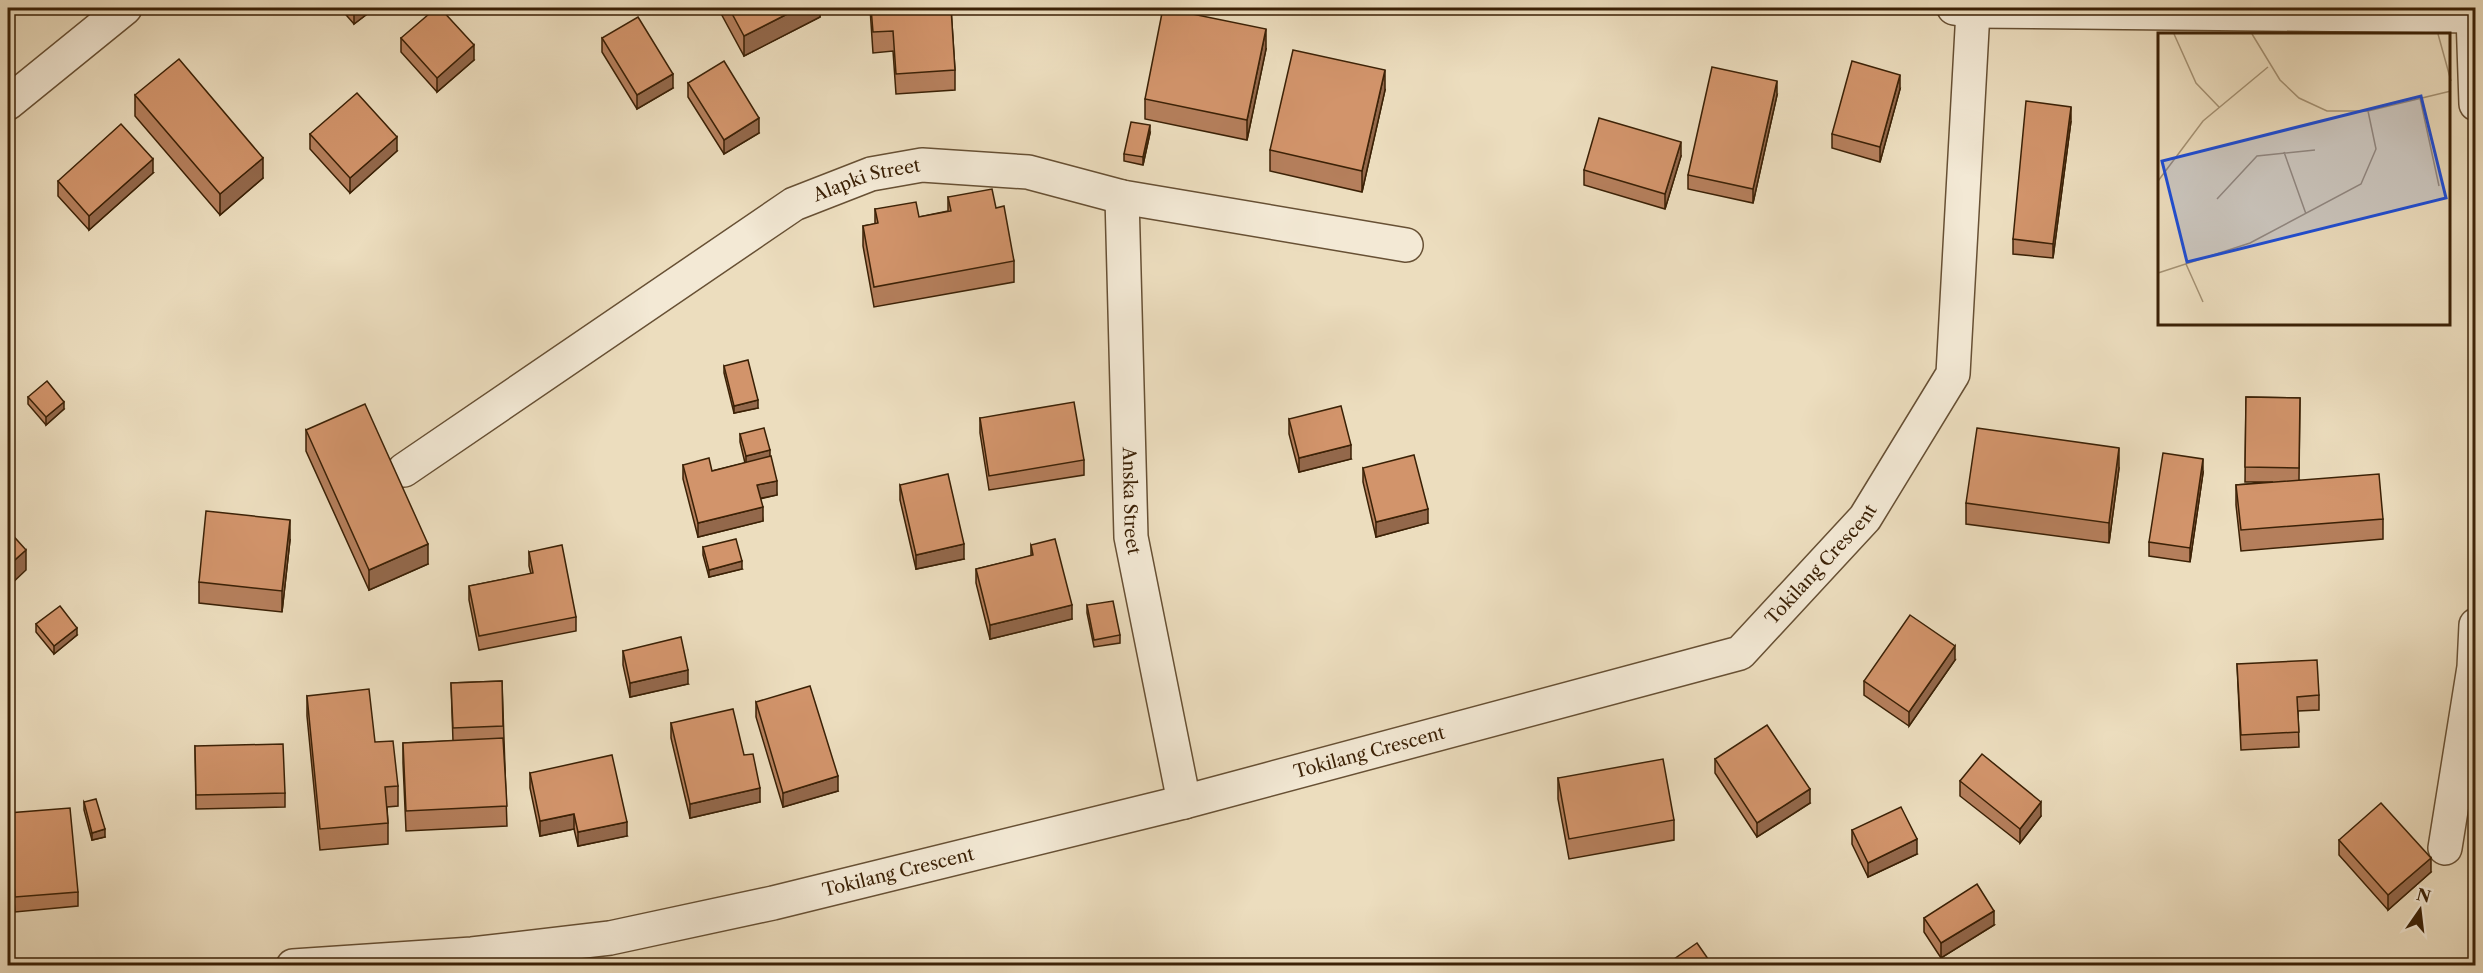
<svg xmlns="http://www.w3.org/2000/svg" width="2483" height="973" viewBox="0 0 2483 973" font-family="'Libre Caslon Text',serif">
	<rect width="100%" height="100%" fill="#ecddbe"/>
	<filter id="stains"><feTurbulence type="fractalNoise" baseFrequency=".00333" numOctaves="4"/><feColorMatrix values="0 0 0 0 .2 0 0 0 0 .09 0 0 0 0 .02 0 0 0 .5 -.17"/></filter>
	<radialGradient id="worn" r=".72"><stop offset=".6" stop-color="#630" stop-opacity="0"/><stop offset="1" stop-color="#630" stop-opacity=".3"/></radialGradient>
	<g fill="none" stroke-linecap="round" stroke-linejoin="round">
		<!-- minor casing -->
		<g stroke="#675034" stroke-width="36">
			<g id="minor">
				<path d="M1954,8L1973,11L2476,16"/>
				<path d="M2473,16L2476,104"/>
				<path d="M8,103L125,8"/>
				<path id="s1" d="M1122,197L1131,537L1184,802"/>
				<path id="s2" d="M404,470L794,204L871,174L922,165L1028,172L1122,197L1406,245"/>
				<path d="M2445,848L2474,667L2476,625"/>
				<path id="s3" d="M293,966L472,954L610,938L773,903L1184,802L1740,653L1865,518L1953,374L1973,11"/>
			</g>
		</g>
		<!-- minor -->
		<use href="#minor" stroke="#f3e9d5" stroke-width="33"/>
	</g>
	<!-- wall -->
	<g fill="#b57f5c" stroke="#3b2106" stroke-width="1.5">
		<path d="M340,8H375L354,24Z"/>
		<path d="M718,8H820V17L744,56Z"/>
		<path d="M870,8H951L955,70V90L896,94L893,51L873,53Z"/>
		<path d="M401,38L474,60L437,92L401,52Z"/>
		<path d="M602,38L673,88L637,109L602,52Z"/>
		<path d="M1266,49L1247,140L1145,119V99Z"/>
		<path d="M688,83L759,133L724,154L688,97Z"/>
		<path d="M1900,89L1880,162L1832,148V134Z"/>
		<path d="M1385,90L1362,192L1270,171V150Z"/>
		<path d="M135,95L263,178L220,215L135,116Z"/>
		<path d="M1777,95L1753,203L1688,189V175Z"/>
		<path d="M2071,121L2053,258L2013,254V239Z"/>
		<path d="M1150,133L1143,165L1124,161V154Z"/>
		<path d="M310,134L397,151L350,193L310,149Z"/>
		<path d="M1681,156L1665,209L1584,185V170Z"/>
		<path d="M153,173L89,230L58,196V181Z"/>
		<path d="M948,197L996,208L1014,261V282L874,307L863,246V226L875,224V209L919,217L948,211Z"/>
		<path d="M724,366L758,408L734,413L724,373Z"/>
		<path d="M28,397L64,409L46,425L28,404Z"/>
		<path d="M2246,397L2300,398L2299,480L2383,519V539L2241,551L2236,505V485L2273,482H2245Z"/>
		<path d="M980,418L1084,460V475L989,490L980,433Z"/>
		<path d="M1289,419L1351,459L1299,472L1289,434Z"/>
		<path d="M306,430L428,564L369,590L306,451Z"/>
		<path d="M740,434L770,457L777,495L760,499L763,521L698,537L683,479V465L712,471L745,463L740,442Z"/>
		<path d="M1363,468L1428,523L1376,537L1363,482Z"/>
		<path d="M2119,468L2109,543L1966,524V503Z"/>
		<path d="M2203,473L2190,562L2149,556V542Z"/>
		<path d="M900,485L964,559L916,569L900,500Z"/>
		<path d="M290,540L282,612L199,603V582Z"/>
		<path d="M1031,545L1072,619L990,639L976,583V569L1031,556Z"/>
		<path d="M703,547L742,569L709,577L703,555Z"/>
		<path d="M529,552L576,617V631L479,650L469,600V586L531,574L529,566Z"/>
		<path d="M1087,605L1120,635V643L1094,647L1087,613Z"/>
		<path d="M36,624L77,635L54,654L36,632Z"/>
		<path d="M623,651L688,684L630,697L623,665Z"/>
		<path d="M1955,660L1909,726L1864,695V681Z"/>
		<path d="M2237,664L2319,695V710L2298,711L2299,747L2241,750Z"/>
		<path d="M502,681L507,826L406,831L403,763V743L453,741L451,683Z"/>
		<path d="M307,696L375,742L398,786V806L387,807L388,823V844L320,850L307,716Z"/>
		<path d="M756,702L838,791L783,807L756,717Z"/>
		<path d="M671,723L744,755L760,802L690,818L671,738Z"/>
		<path d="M195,746L285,793V807L196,809Z"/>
		<path d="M1715,759L1810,803L1757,837L1715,773Z"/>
		<path d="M530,773L627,836L578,846L574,829L540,836L530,788Z"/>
		<path d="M1558,778L1674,820V840L1569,859L1558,799Z"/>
		<path d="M1960,781L2041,816L2020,843L1960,796Z"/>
		<path d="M84,802L105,837L92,840L84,810Z"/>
		<path d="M8,813L78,892V906L15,912L8,833Z"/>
		<path d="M1852,830L1917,854L1868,877L1852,844Z"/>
		<path d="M2339,840L2431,872L2388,910L2339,855Z"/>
		<path d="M1924,918L1994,925L1941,958L1924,932Z"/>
	</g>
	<!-- shaded-wall -->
	<g fill="#93684b" stroke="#3b2106" stroke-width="1.5">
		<path d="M357,8H375L354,24V10Z"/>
		<path d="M799,8H820V17L744,56V36Z"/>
		<path d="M1266,29V49L1247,140V120Z"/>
		<path d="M474,45V60L437,92V78Z"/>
		<path d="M1385,70V90L1362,192V171Z"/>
		<path d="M673,74V88L637,109V95Z"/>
		<path d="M1900,75V89L1880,162V147Z"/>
		<path d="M1777,81V95L1753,203V189Z"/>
		<path d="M2071,107V121L2053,258V244Z"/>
		<path d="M759,118V133L724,154V140Z"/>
		<path d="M1150,125V133L1143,165V157Z"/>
		<path d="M397,137V151L350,193V178Z"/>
		<path d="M1681,142V156L1665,209V194Z"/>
		<path d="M263,158V178L220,215V194Z"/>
		<path d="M153,159V173L89,230V216Z"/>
		<path d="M758,400V408L734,413V406Z"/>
		<path d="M64,402V409L46,425V417Z"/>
		<path d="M1351,445V459L1299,472V458Z"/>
		<path d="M2119,448V468L2109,543V523Z"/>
		<path d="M770,450V457L746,464V456Z"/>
		<path d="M2203,459V473L2190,562V548Z"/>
		<path d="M777,481V495L757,499V485Z"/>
		<path d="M763,507V521L698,537V523Z"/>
		<path d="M1428,509V523L1376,537V522Z"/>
		<path d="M290,520V540L282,612V591Z"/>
		<path d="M428,544V564L369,590V570Z"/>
		<path d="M964,544V559L916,569V555Z"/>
		<path d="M26,550V570L8,587V566Z"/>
		<path d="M742,561V569L709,577V570Z"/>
		<path d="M1072,605V619L990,639V625Z"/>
		<path d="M77,628V635L54,654V646Z"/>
		<path d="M1955,646V660L1909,726V712Z"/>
		<path d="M688,670V684L630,697V683Z"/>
		<path d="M838,776V791L783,807V793Z"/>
		<path d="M760,788V802L690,818V804Z"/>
		<path d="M1810,789V803L1757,837V823Z"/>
		<path d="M2041,802V816L2020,843V829Z"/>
		<path d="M574,814V829L540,836V821Z"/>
		<path d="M627,822V836L578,846V832Z"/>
		<path d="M105,829V837L92,840V833Z"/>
		<path d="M1917,839V854L1868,877V863Z"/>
		<path d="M2431,858V872L2388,910V895Z"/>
		<path d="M1994,911V925L1941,958V943Z"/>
	</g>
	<!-- building -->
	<g fill="#d2946b" stroke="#3b2106" stroke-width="1.5">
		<path d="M436,8H440L474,45L437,78L401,38Z"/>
		<path d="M729,8H799L744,36Z"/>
		<path d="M871,8H951L955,70L896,74L893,31L873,32Z"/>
		<path d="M1163,8L1266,29L1247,120L1145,99Z"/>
		<path d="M638,17L673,74L637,95L602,38Z"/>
		<path d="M1293,50L1385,70L1362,171L1270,150Z"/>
		<path d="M179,59L263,158L220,194L135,95Z"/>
		<path d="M724,61L759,118L724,140L688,83Z"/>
		<path d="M1852,61L1900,75L1880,147L1832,134Z"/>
		<path d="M1712,67L1777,81L1753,189L1688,175Z"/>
		<path d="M357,93L397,137L350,178L310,134Z"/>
		<path d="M2026,101L2071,107L2053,244L2013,239Z"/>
		<path d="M1599,118L1681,142L1665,194L1584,170Z"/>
		<path d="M1131,122L1150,125L1143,157L1124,154Z"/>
		<path d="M121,124L153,159L89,216L58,181Z"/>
		<path d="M992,189L996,208L1004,206L1014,261L874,287L863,226L878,223L875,209L916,202L919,217L951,211L948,197Z"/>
		<path d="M748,360L758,400L734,406L724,366Z"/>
		<path d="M47,381L64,402L46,417L28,397Z"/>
		<path d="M2246,397L2300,398L2299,468L2245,467Z"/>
		<path d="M1074,402L1084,460L989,476L980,418Z"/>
		<path d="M365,404L428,544L369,570L306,430Z"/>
		<path d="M1341,406L1351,445L1299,458L1289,419Z"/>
		<path d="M764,428L770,450L746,456L740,434Z"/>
		<path d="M1977,428L2119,448L2109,523L1966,503Z"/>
		<path d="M2163,453L2203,459L2190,548L2149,542Z"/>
		<path d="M1414,455L1428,509L1376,522L1363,468Z"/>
		<path d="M771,456L777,481L757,485L763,507L698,523L683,465L709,458L712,471Z"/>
		<path d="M948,474L964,544L916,555L900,485Z"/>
		<path d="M2379,474L2383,519L2241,530L2236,485Z"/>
		<path d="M206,511L290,520L282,591L199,582Z"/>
		<path d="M8,530L26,550L8,566Z"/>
		<path d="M736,539L742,561L709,570L703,547Z"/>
		<path d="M1055,539L1072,605L990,625L976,569L1033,555L1031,545Z"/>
		<path d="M562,545L576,617L479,636L469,586L533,573L529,552Z"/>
		<path d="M1113,601L1120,635L1094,640L1087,605Z"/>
		<path d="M60,606L77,628L54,646L36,624Z"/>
		<path d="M1910,615L1955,646L1909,712L1864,681Z"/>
		<path d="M681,637L688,670L630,683L623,651Z"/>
		<path d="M2317,660L2319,695L2297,697L2299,732L2241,735L2237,664Z"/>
		<path d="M502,681L503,726L453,728L451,683Z"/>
		<path d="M810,686L838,776L783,793L756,702Z"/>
		<path d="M369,689L375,742L393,741L398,786L385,787L388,823L320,829L307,696Z"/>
		<path d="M733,709L744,755L753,754L760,788L690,804L671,723Z"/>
		<path d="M1767,725L1810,789L1757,823L1715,759Z"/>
		<path d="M503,738L507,806L406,811L403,743Z"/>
		<path d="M283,744L285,793L196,795L195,746Z"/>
		<path d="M1982,754L2041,802L2020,829L1960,781Z"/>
		<path d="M612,755L627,822L578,832L574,814L540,821L530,773Z"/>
		<path d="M1663,759L1674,820L1569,839L1558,778Z"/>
		<path d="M96,799L105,829L92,833L84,802Z"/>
		<path d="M2381,803L2431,858L2388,895L2339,840Z"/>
		<path d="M1901,807L1917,839L1868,863L1852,830Z"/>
		<path d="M70,808L78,892L15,897L8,813Z"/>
		<path d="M1977,884L1994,911L1941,943L1924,918Z"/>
		<path d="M1697,943L1713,966H1664Z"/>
	</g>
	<g text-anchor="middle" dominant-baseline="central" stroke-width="6" stroke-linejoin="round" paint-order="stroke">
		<!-- street labels -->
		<g font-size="18" fill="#3b2106" stroke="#f3e9d5">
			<text stroke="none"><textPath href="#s2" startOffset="549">Alapki Street</textPath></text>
			<text stroke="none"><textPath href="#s1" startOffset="304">Anska Street</textPath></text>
			<text stroke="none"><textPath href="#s3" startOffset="1604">Tokilang Crescent</textPath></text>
			<text stroke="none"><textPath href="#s3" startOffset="1100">Tokilang Crescent</textPath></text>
			<text stroke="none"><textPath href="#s3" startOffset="614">Tokilang Crescent</textPath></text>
		</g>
	</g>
	<!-- overview -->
	<g transform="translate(2158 33)">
		<rect width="292" height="292" fill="#ecddbe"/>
		<path fill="none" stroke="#a59274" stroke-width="1.5" d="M16,1L38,50L61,74M94,1L122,47L141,65L169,78H210L293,58M280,1L293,48M262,65L281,153M126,119L148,181M0,148L45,88L110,34M59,166L99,123L157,117M28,231L45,269M0,240L92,210L203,151L218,116L210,78"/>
		<path fill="#1d4ed8" fill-opacity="0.15" stroke="#1d4ed8" stroke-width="3" d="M263,63L288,165L29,229L4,128Z"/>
		<rect width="292" height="292" fill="none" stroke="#3b2106" stroke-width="3"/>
	</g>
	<!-- margin -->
	<rect width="2483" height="973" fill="none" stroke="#ecddbe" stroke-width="30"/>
	<rect x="9" y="9" width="2465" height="955" fill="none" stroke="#3b2106" stroke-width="3"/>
	<rect x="15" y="15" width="2453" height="943" fill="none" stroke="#3b2106" stroke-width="1.5"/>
	<!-- north arrow -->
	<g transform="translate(2420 910) rotate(14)" stroke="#f3e9d5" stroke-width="4.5" paint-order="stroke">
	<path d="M0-4.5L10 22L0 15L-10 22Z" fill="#3b2106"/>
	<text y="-9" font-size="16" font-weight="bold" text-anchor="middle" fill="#3b2106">N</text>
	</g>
	<rect width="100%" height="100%" filter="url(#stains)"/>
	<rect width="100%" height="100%" fill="url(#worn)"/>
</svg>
